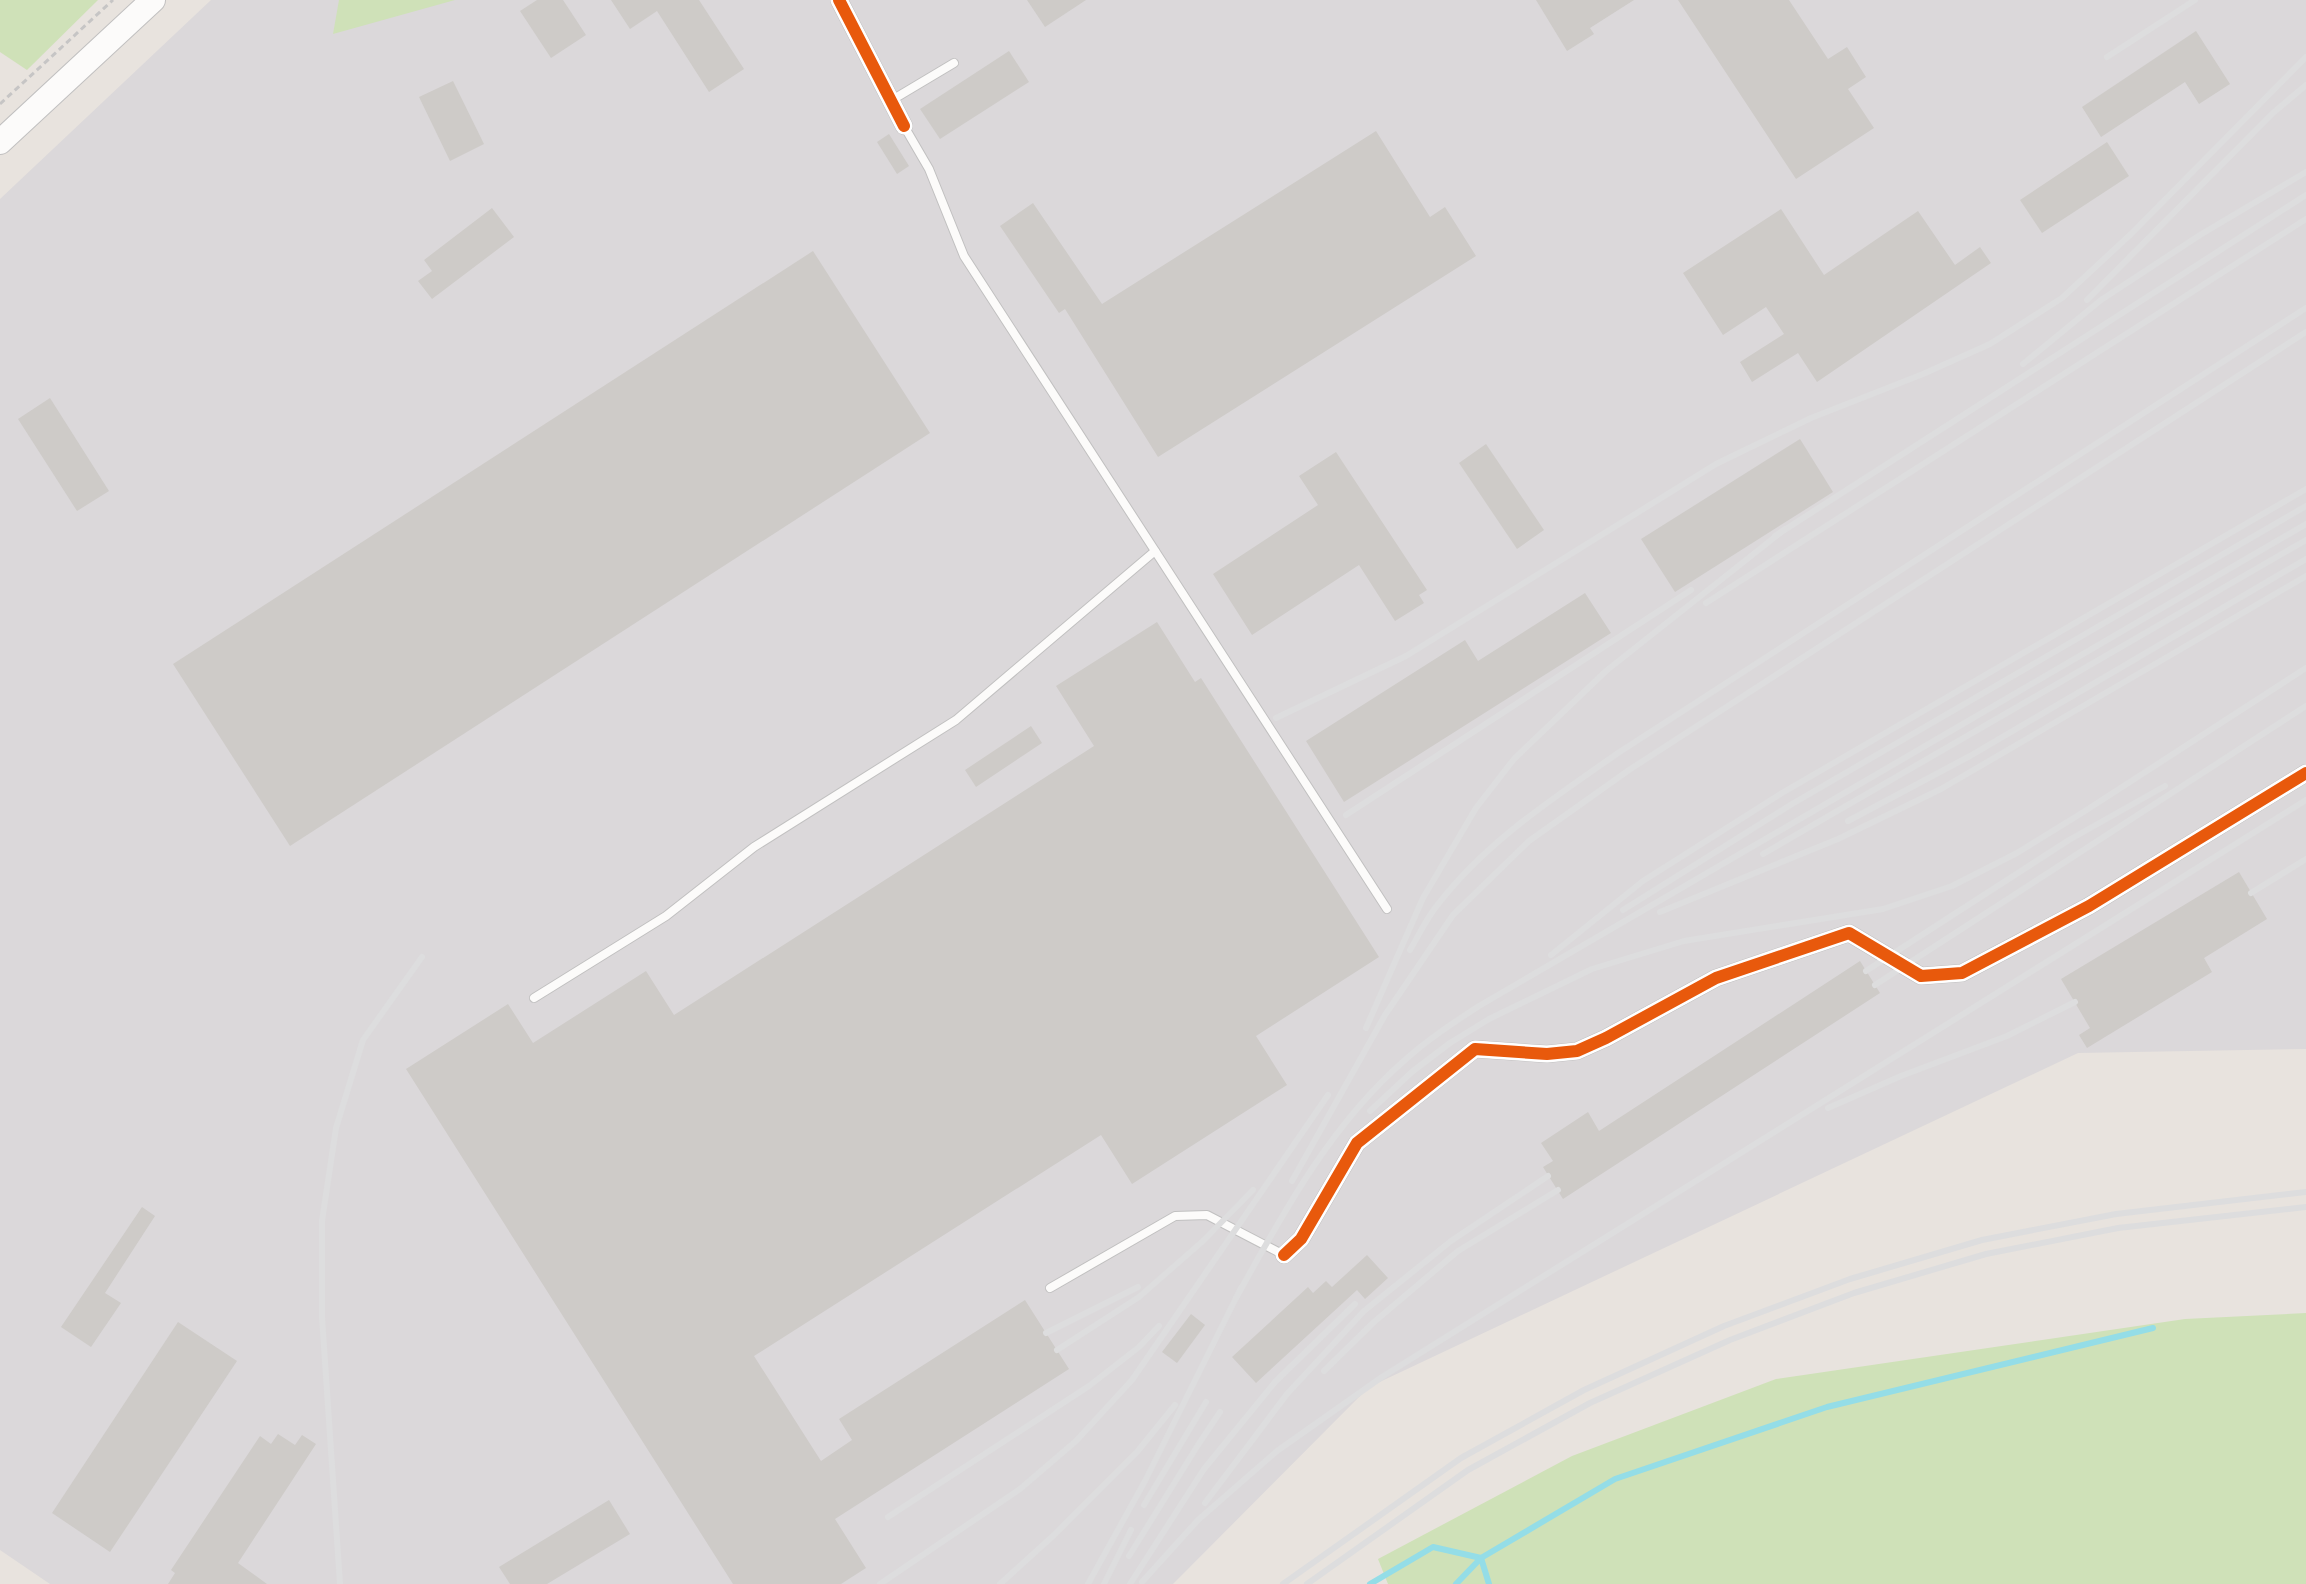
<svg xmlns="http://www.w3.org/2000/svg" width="2306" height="1584" viewBox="0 0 2306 1584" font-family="'Open Sans',sans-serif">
	<rect width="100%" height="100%" fill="#e8e3de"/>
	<!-- industrial -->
	<path fill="#dbd8da" d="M211,0H2306V1049L2078,1053L1369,1387L1173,1584H50L0,1550V199Z"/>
	<!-- green -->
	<g fill="#cfe1b8">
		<path d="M0,0H98L27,70L0,52Z"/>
		<path d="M339,0H455L333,34Z"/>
		<path d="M2306,1313V1584H1388L1378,1559L1572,1456L1776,1379L2185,1319Z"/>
	</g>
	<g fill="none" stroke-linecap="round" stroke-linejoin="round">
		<!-- stream -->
		<g stroke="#94dde7" stroke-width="6">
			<path d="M1370,1584L1433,1547L1481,1558L1489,1584"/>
			<path d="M1456,1584L1481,1558L1615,1479L1827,1407L2153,1328"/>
		</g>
	</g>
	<!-- building -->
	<g fill="#cecbc8">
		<path d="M537,0H563L586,35L551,58L520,11Z"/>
		<path d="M611,0H699L744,69L709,92L657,11L630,29Z"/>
		<path d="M1027,0H1086L1045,27Z"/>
		<path d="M1536,0H1634L1590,28L1594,34L1567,51Z"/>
		<path d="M1678,0H1789L1828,59L1847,47L1866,77L1848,89L1874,128L1796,179Z"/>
		<path d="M2196,31L2230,84L2199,104L2185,82L2101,137L2082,107Z"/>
		<path d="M1009,51L1029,82L940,139L920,109Z"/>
		<path d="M453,81L484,144L450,161L419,97Z"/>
		<path d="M1376,131L1430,217L1445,207L1476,256L1158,457L1065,309L1059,313L1000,226L1033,203L1102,304Z"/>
		<path d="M889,134L909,166L897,174L877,142Z"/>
		<path d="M2107,142L2129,176L2042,233L2020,200Z"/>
		<path d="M492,208L514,237L432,299L418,281L432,271L424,260Z"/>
		<path d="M1781,209L1824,275L1918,211L1955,265L1980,247L1991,263L1817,382L1798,353L1752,382L1740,362L1784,334L1766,307L1723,335L1683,273Z"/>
		<path d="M813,251L930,433L290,846L173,664Z"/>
		<path d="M50,398L109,491L77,511L18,419Z"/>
		<path d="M1800,439L1833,492L1675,592L1641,539Z"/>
		<path d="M1486,444L1544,530L1517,549L1459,463Z"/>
		<path d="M1336,452L1427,590L1419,595L1424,603L1395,621L1359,565L1252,635L1213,574L1318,505L1299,476Z"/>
		<path d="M1585,593L1611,633L1344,802L1306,741L1465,640L1478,661Z"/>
		<path d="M1157,622L1195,682L1201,678L1379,957L1256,1036L1287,1085L1132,1184L1101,1135L754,1356L821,1461L852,1440L839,1419L1025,1300L1069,1369L835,1519L866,1568L841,1584H733L406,1069L508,1004L533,1043L646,971L674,1015L1094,746L1056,686Z"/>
		<path d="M1031,726L1042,743L976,787L965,770Z"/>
		<path d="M2239,872L2267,919L2204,958L2212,972L2087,1048L2079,1035L2090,1028L2061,979Z"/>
		<path d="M1860,961L1880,993L1563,1199L1543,1167L1553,1161L1541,1143L1588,1112L1599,1131Z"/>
		<path d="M142,1207L155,1216L105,1293L121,1303L91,1347L61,1327Z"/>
		<path d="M1367,1255L1388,1278L1365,1299L1357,1290L1256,1383L1232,1357L1308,1287L1313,1293L1326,1281L1332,1287Z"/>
		<path d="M1191,1314L1205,1325L1177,1363L1162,1352Z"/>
		<path d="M178,1322L237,1361L110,1552L52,1513Z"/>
		<path d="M278,1434L295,1445L302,1435L316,1444L238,1563L267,1584H168L175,1573L171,1570L260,1436L271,1444Z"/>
		<path d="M609,1500L630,1534L547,1584H510L499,1567Z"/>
	</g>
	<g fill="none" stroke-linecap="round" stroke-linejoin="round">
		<!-- lane casing -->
		<g stroke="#c1c0c0" stroke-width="10">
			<g id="lane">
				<path d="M892,100L954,63"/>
				<path d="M904,126L929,169L964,256L1387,909"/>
				<path d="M534,998L666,916L754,847L956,720L1155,551"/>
				<path d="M1050,1288L1175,1216L1207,1215L1284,1255"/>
			</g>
		</g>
		<!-- street casing -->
		<g stroke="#c1c0c0" stroke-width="18">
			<g id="street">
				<path d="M839,0L904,126"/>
				<path d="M1284,1255L1301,1239L1357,1143L1475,1049L1547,1054L1577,1051L1606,1038L1716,978L1849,933L1921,976L1962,973L2089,906L2306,773"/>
			</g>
		</g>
		<!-- secondary casing -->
		<g stroke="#c1c0c0" stroke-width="26">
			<path id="secondary" d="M0,142L153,0"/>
		</g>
		<!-- path -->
		<path stroke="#c6c5c5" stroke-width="3" stroke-dasharray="6 4" stroke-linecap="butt" d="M0,104L113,0"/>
		<!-- lane -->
		<use href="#lane" stroke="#fcfbfa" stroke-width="8"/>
		<!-- street -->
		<use href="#street" stroke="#fcfbfa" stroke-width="16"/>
		<!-- secondary -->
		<use href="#secondary" stroke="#fcfbfa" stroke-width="24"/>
		<!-- rail -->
		<g stroke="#ddddde" stroke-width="6">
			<path d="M2107,57L2195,0"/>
			<path d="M2087,300L2273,113L2306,85"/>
			<path d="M2023,364L2101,300L2200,235L2306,172"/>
			<path d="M1775,536L2306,195"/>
			<path d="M1706,603L2306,219"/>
			<path d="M1276,718L1406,656L1716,464L1811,418L1923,374L1990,344L2062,298L2131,234L2306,57"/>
			<path d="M1346,815L1691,590"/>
			<path d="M1848,821L1970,756L2306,559"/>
			<path d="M1763,854L2306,540"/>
			<path d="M2251,893L2306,859"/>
			<path d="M1623,910L1792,804L2306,506"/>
			<path d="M1660,912L1838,839L1941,789L2306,576"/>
			<path d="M1410,950C1419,935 1427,917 1439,903C1488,840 1554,798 1618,753L2306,308"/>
			<path d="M1551,955L1643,881L1782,793L2306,489"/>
			<path d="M1866,971L2069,840L2165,786"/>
			<path d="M1875,985L2306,706"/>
			<path d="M1366,1028L1423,898L1476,808L1514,759L1606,671L1785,529"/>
			<path d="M1828,1108L1901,1076L2007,1036L2075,1002"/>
			<path d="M1370,1111L1413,1071L1450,1043L1489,1019L1592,969L1684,941L1883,909L1952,886L2017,853L2085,811L2306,668"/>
			<path d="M1292,1181L1385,1015L1453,915L1529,841L1629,770L2306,332"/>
			<path d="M1236,1298C1283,1213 1331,1124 1405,1060C1427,1040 1453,1023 1479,1006L2306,524"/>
			<path d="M1046,1333L1138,1287"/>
			<path d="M1057,1350L1139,1297L1203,1241L1253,1190"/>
			<path d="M1324,1371L1374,1322L1458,1251L1558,1190"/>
			<path d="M1205,1503L1287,1394L1364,1311L1451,1241L1548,1176"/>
			<path d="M1144,1505L1206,1402"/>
			<path d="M888,1517L1089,1386L1139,1347L1159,1326"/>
			<path d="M1129,1556L1198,1445L1220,1412"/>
			<path d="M1142,1582L1198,1520L1277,1451L1382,1377L2306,800"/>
			<path d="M340,1584L322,1317V1221L336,1128L363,1040L422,957"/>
			<path d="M880,1584L1020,1489L1076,1441L1132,1380L1328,1095"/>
			<path d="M1000,1584L1054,1535L1137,1452L1175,1405"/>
			<path d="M1088,1584L1145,1481L1241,1288"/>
			<path d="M1104,1584L1131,1530"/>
			<path d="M1130,1584L1204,1469L1275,1382L1355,1304"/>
			<path d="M1283,1584L1461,1458L1584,1390L1724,1326L1850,1279L1982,1240L2116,1214L2306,1192"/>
			<path d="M1307,1584L1468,1470L1590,1403L1730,1340L1854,1293L1986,1254L2118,1228L2306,1207"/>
		</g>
		<!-- cycleway casing -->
		<g stroke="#fff" stroke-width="17">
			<g id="cycleway">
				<path d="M839,0L904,126"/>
				<path d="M1284,1255L1301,1239L1357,1143L1475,1049L1547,1054L1577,1051L1606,1038L1716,978L1849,933L1921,976L1962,973L2089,906L2306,773"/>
			</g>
		</g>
		<!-- cycleway -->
		<use href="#cycleway" stroke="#e8590c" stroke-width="12"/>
	</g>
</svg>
